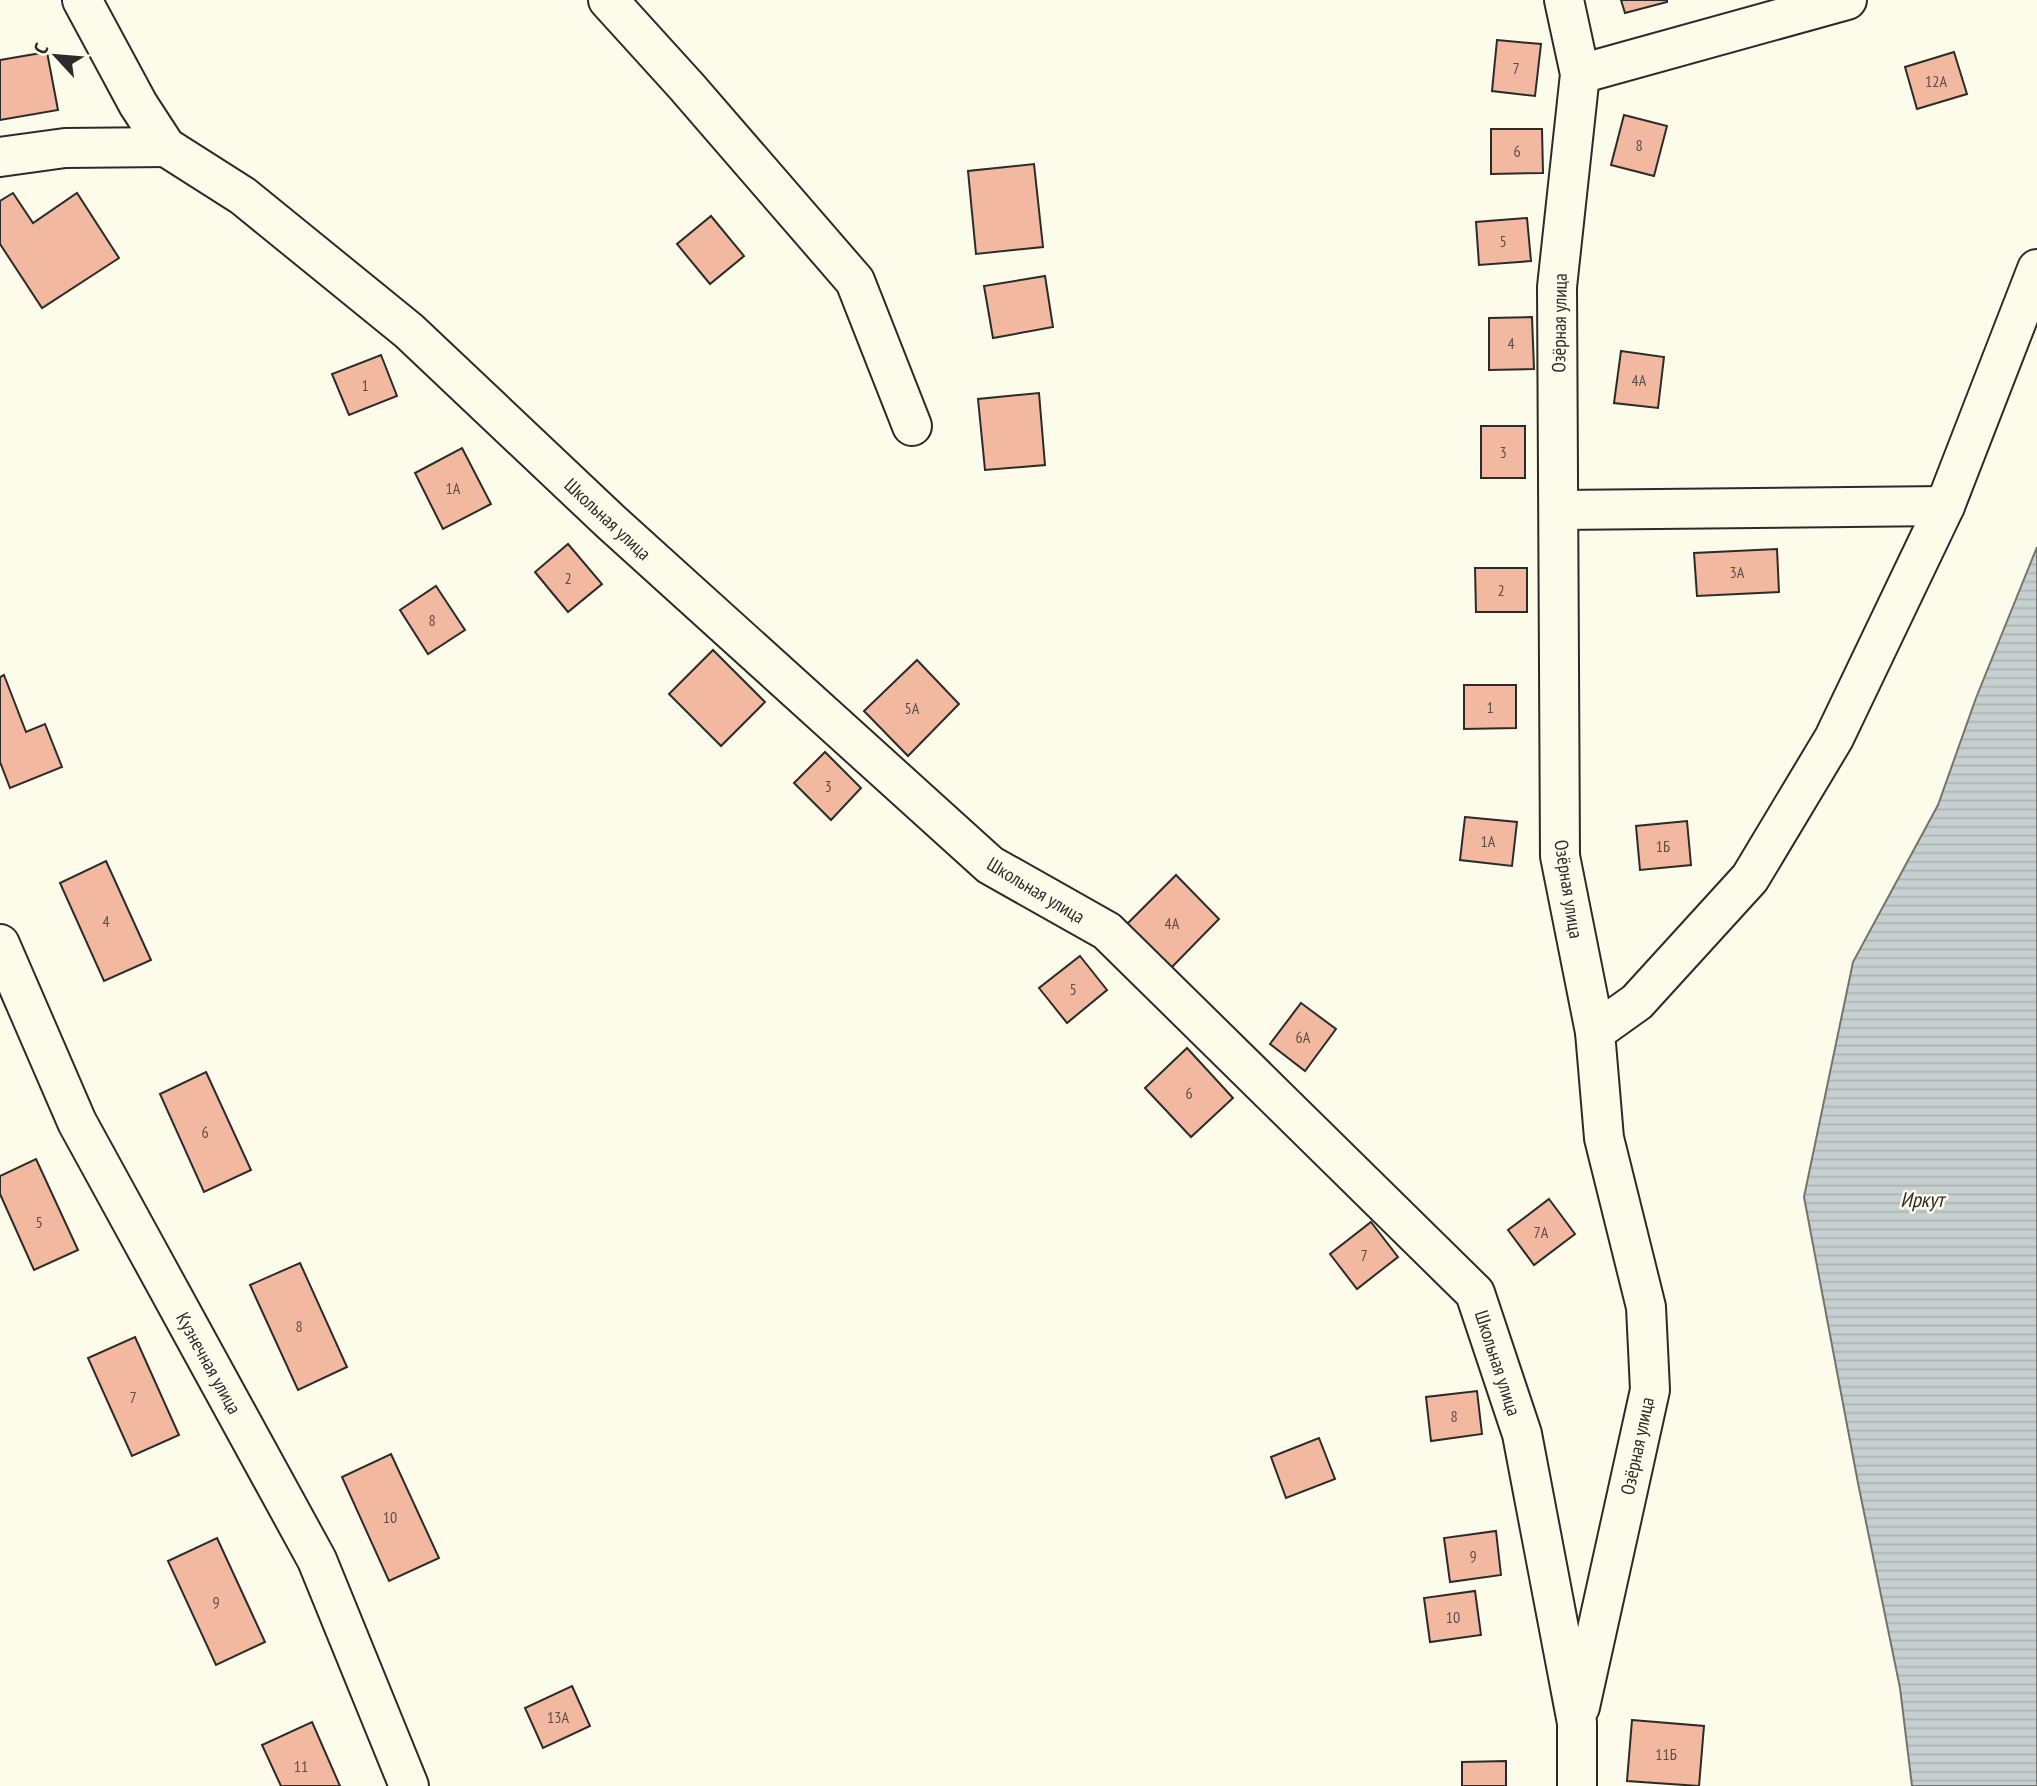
<svg xmlns="http://www.w3.org/2000/svg" width="2037" height="1786" viewBox="0 0 2037 1786" font-family="'PT Sans Narrow',sans-serif">
	<defs>
		<pattern id="water-rules" width="6" height="5" patternUnits="userSpaceOnUse" patternTransform="scale(1.75)"><rect width="6" height="5" fill="#c7d0d0"/><path d="M0 2.5h6" fill="none" stroke="#abb3b3"/></pattern>
	</defs>
	<rect width="100%" height="100%" fill="#fdfbea"/>
	<!-- water -->
	<path fill="url(#water-rules)" stroke="#74746e" stroke-width="2" d="M2037,547V1786H1912L1900,1688L1858,1483L1804,1197L1853,962L1938,805L1976,698Z"/>
	<!-- building -->
	<g fill="#f2b8a0" stroke="#2b2b2b" stroke-width="2">
		<path d="M1621,0H1667V2L1625,13Z"/>
		<path d="M1497,40L1541,44L1535,96L1492,91Z"/>
		<path d="M47,52L58,110L0,120V60Z"/>
		<path d="M1954,52L1967,94L1917,109L1905,67Z"/>
		<path d="M1624,115L1667,126L1654,176L1611,165Z"/>
		<path d="M1491,129H1542L1543,173L1491,174Z"/>
		<path d="M1034,164L1043,247L976,254L968,171Z"/>
		<path d="M13,193L33,223L77,193L119,258L42,308L0,244V201Z"/>
		<path d="M711,216L744,256L710,284L677,244Z"/>
		<path d="M1527,218L1531,261L1479,265L1476,222Z"/>
		<path d="M1045,276L1053,327L993,338L984,286Z"/>
		<path d="M1532,317L1534,369L1489,370V318Z"/>
		<path d="M1621,351L1664,357L1658,408L1614,403Z"/>
		<path d="M381,355L397,396L349,415L332,374Z"/>
		<path d="M1039,393L1045,465L985,470L978,399Z"/>
		<rect x="1481" y="426" width="44" height="52"/>
		<path d="M462,448L491,504L443,529L415,473Z"/>
		<path d="M568,544L602,584L568,612L535,572Z"/>
		<path d="M1777,549L1779,592L1697,596L1694,553Z"/>
		<path d="M1475,568H1527V612H1476Z"/>
		<path d="M436,586L465,630L428,654L400,610Z"/>
		<path d="M713,650L765,702L721,746L669,694Z"/>
		<path d="M917,660L959,704L908,756L864,711Z"/>
		<path d="M4,675L26,732L45,724L62,767L10,788L0,762V677Z"/>
		<path d="M1464,685H1516V728L1464,729Z"/>
		<path d="M825,752L861,788L831,820L794,783Z"/>
		<path d="M1465,817L1517,822L1512,866L1460,860Z"/>
		<path d="M1687,821L1691,865L1640,870L1636,826Z"/>
		<path d="M106,861L151,960L104,981L60,883Z"/>
		<path d="M1176,875L1219,919L1168,971L1124,927Z"/>
		<path d="M1080,956L1107,990L1067,1023L1039,988Z"/>
		<path d="M1301,1003L1336,1029L1305,1071L1270,1044Z"/>
		<path d="M1187,1048L1233,1098L1191,1137L1145,1088Z"/>
		<path d="M206,1072L251,1170L204,1192L160,1094Z"/>
		<path d="M36,1159L78,1250L34,1270L0,1194V1176Z"/>
		<path d="M1549,1199L1575,1234L1534,1265L1508,1230Z"/>
		<path d="M1371,1222L1398,1257L1357,1289L1330,1254Z"/>
		<path d="M300,1263L347,1367L298,1390L250,1285Z"/>
		<path d="M135,1337L179,1435L132,1456L88,1358Z"/>
		<path d="M1477,1391L1482,1434L1431,1441L1426,1397Z"/>
		<path d="M1319,1438L1335,1479L1286,1498L1271,1457Z"/>
		<path d="M391,1454L439,1558L389,1581L342,1477Z"/>
		<path d="M1496,1531L1501,1575L1450,1582L1444,1538Z"/>
		<path d="M217,1538L265,1642L216,1665L168,1561Z"/>
		<path d="M1475,1591L1481,1635L1430,1642L1424,1598Z"/>
		<path d="M572,1686L590,1726L543,1748L525,1708Z"/>
		<path d="M1632,1720L1704,1726L1699,1786L1627,1781Z"/>
		<path d="M312,1722L340,1786H281L262,1745Z"/>
		<path d="M1506,1761V1786H1462V1762Z"/>
	</g>
	<g fill="none" stroke-linecap="round" stroke-linejoin="round">
		<!-- minor casing -->
		<g stroke="#2b2b2b" stroke-width="42">
			<g id="minor">
				<path d="M82,0L138,104L166,147L243,196L409,331L611,522L990,865L1107,931L1475,1293L1522,1434L1577,1723V1786"/>
				<path d="M608,0L687,87L855,281L912,426"/>
				<path d="M1564,0L1580,74L1557,287L1560,856L1595,1032L1604,1138L1646,1307L1650,1390L1580,1707"/>
				<path d="M1580,74L1847,0"/>
				<path d="M0,157L65,148L166,147"/>
				<path d="M1559,510L1945,506"/>
				<path d="M0,944L77,1122L317,1560L409,1786"/>
				<path d="M1595,1032L1637,1002L1750,878L1834,738L1945,506L2037,269"/>
			</g>
		</g>
		<!-- minor -->
		<use href="#minor" stroke="#fdfbea" stroke-width="38"/>
	</g>
	<g text-anchor="middle" dominant-baseline="central" stroke-width="5" stroke-linejoin="round" paint-order="stroke">
		<!-- number labels -->
		<g font-size="16" fill="#5d4e48">
			<text x="1516" y="68">7</text>
			<text x="1936" y="81">12А</text>
			<text x="1639" y="145">8</text>
			<text x="1517" y="151">6</text>
			<text x="1503" y="241">5</text>
			<text x="1511" y="343">4</text>
			<text x="1639" y="380">4А</text>
			<text x="365" y="385">1</text>
			<text x="1503" y="452">3</text>
			<text x="453" y="488">1А</text>
			<text x="1737" y="572">3А</text>
			<text x="568" y="578">2</text>
			<text x="1501" y="590">2</text>
			<text x="432" y="620">8</text>
			<text x="1490" y="707">1</text>
			<text x="912" y="708">5А</text>
			<text x="828" y="786">3</text>
			<text x="1488" y="841">1А</text>
			<text x="1663" y="846">1Б</text>
			<text x="106" y="921">4</text>
			<text x="1172" y="923">4А</text>
			<text x="1073" y="989">5</text>
			<text x="1303" y="1037">6А</text>
			<text x="1189" y="1093">6</text>
			<text x="205" y="1132">6</text>
			<text x="39" y="1222">5</text>
			<text x="1541" y="1232">7А</text>
			<text x="1364" y="1255">7</text>
			<text x="299" y="1326">8</text>
			<text x="133" y="1397">7</text>
			<text x="1454" y="1416">8</text>
			<text x="390" y="1517">10</text>
			<text x="1473" y="1556">9</text>
			<text x="216" y="1602">9</text>
			<text x="1453" y="1617">10</text>
			<text x="558" y="1717">13А</text>
			<text x="1666" y="1754">11Б</text>
			<text x="301" y="1766">11</text>
		</g>
		<!-- street labels -->
		<g font-size="19" fill="#2b2b2b" stroke="#fdfbea">
			<text transform="translate(1559 323) rotate(-89)">Озёрная улица</text>
			<text transform="translate(608 519) rotate(43)">Школьная улица</text>
			<text transform="translate(1569 889) rotate(81)">Озёрная улица</text>
			<text transform="translate(1036 890) rotate(31)">Школьная улица</text>
			<text transform="translate(209 1363) rotate(61)">Кузнечная улица</text>
			<text transform="translate(1498 1363) rotate(72)">Школьная улица</text>
			<text transform="translate(1637 1446) rotate(-78)">Озёрная улица</text>
		</g>
		<!-- water labels -->
		<g font-size="21" font-style="italic" fill="#2b2b2b" stroke="#fdfbea">
			<text x="1922" y="1199">Иркут</text>
		</g>
	</g>
	<!-- north arrow -->
	<g transform="translate(56 56) rotate(296)" stroke="#fdfbea" stroke-width="5" paint-order="stroke">
	<path d="M0-5L12 26L0 18L-12 26Z" fill="#2b2b2b"/>
	<text y="-10" font-size="19" font-weight="bold" text-anchor="middle" fill="#2b2b2b">С</text>
	</g>
</svg>
